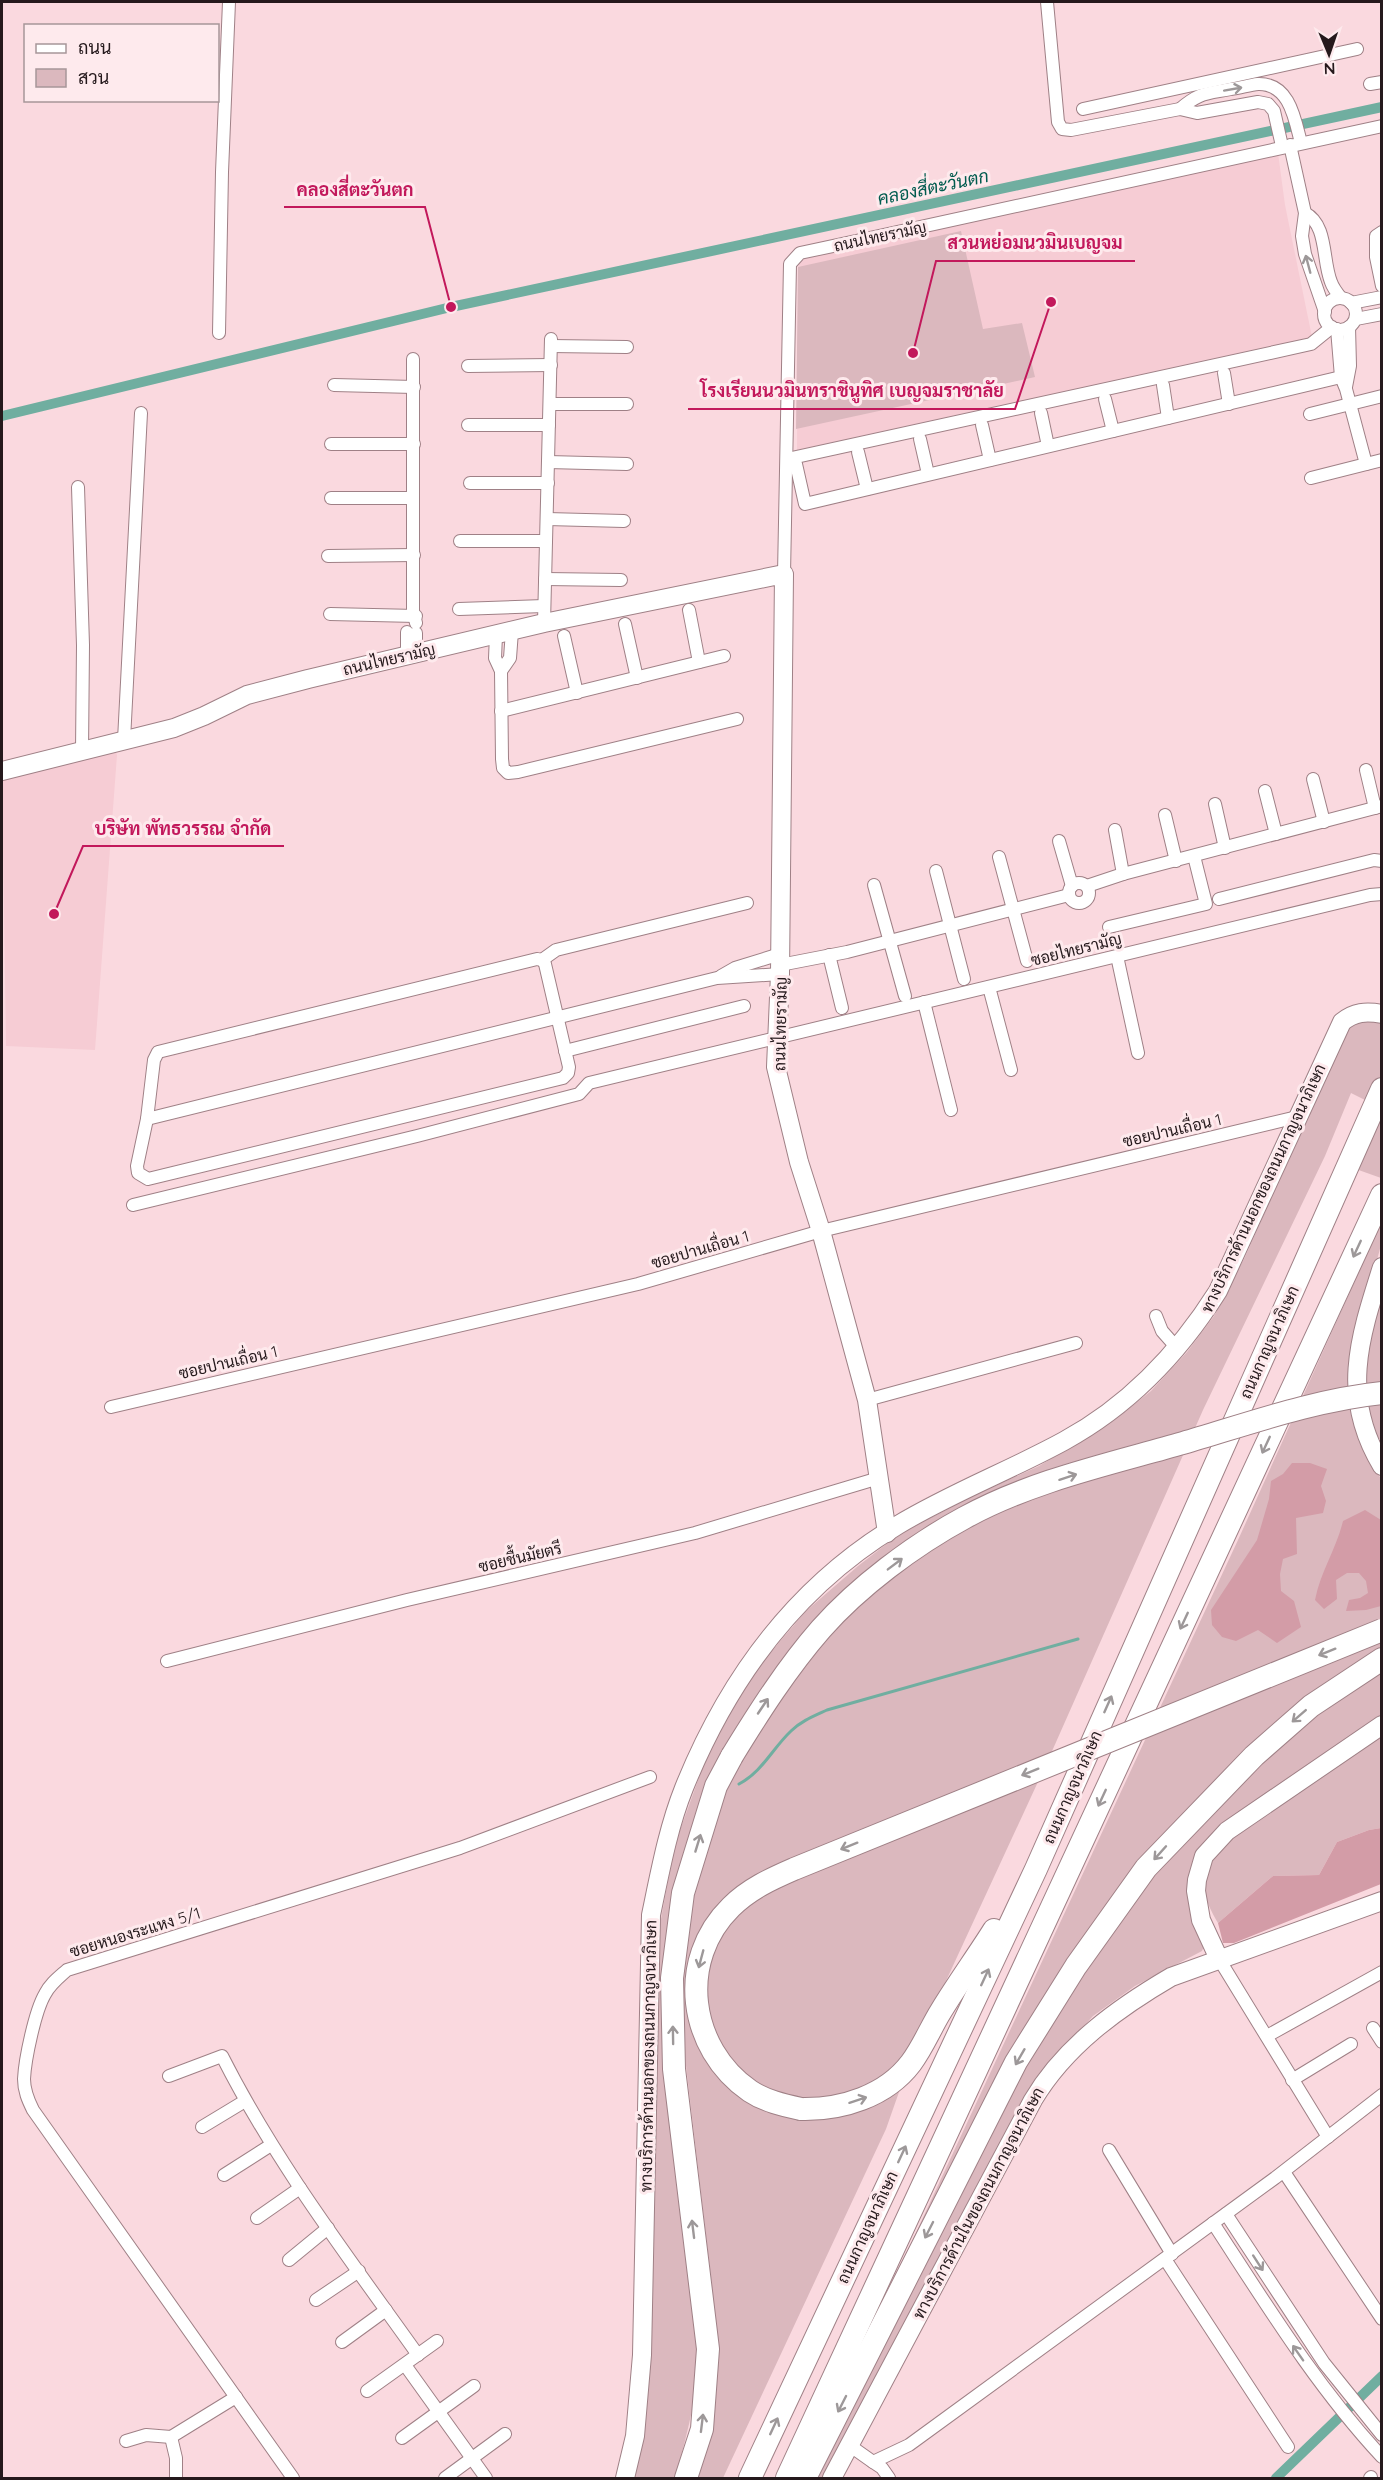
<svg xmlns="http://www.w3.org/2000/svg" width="1383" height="2480" viewBox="0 0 1383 2480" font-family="Quicksand,Sarabun,sans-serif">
	<rect width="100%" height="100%" fill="#fad9df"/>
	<!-- built -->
	<g fill="#f6ccd4">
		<path d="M1278,153L1285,205L1312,337L797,450L798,267L800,262L809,255Z"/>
		<path d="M114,747L117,755L95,1050L6,1046L2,774Z"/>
	</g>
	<!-- green -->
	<g fill="#dbb8be">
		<path d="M961,231L983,329L1022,323L1035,377L796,429L798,267Z"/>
		<path d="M1358,1019L1374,1020L1381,1023V1178L1353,1168L1379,1107L1351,1093L1325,1156L1203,1410L1049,1758L921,2035C915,2045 908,2058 900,2066C872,2091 838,2107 801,2104L794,2112C814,2120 863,2109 881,2098C890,2092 898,2082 905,2075L886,2129L723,2478H694L709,2418L714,2366L715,2313L685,2057C678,1968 687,1875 724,1792C729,1781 737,1771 742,1760L725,1753L711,1779L699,1813L672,1924L667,1982L674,2106L702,2331C700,2382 689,2429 675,2478H632L648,2364L659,1930L674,1847L702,1769L727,1714L764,1660L806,1611L858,1566L898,1535L969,1498L1039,1466L1113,1421L1151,1391L1187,1352L1214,1316L1245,1257L1345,1032L1350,1024Z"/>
		<path d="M1381,1223V1245L1355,1342L1365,1450L1381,1479V1717L1199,1852L1190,1869V1881L1205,1944L1202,1951L1135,1986L1093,2016L1039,2076L1001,2141L822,2478H811L900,2267L1238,1540Z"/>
		<path d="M1381,1294V1439H1374C1355,1388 1368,1345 1381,1294Z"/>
		<path d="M1381,1736V1828L1369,1830L1337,1842L1319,1875L1273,1876L1218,1923C1208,1906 1198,1885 1206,1865C1209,1858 1215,1851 1219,1845Z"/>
	</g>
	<!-- forest -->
	<g fill="#d39ca7">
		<path d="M1292,1463H1310L1327,1469L1321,1486L1326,1501L1323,1513L1296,1518L1297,1554L1283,1559L1280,1574L1281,1591L1294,1601L1301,1627L1277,1643L1258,1630L1236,1641L1222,1637L1212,1625L1211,1610L1257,1540L1269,1499L1271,1481L1283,1474Z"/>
		<path d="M1365,1510L1381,1520V1606L1366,1610L1346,1611L1349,1600L1360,1598L1368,1593L1366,1581L1359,1573H1347L1336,1580L1337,1599L1324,1609L1315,1600C1321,1570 1336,1550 1343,1521Z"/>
		<path d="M1381,1828V1884L1234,1943H1223L1218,1923L1273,1876L1319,1875L1337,1842L1369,1830Z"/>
	</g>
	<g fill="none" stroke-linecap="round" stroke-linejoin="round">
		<!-- stream -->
		<path stroke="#70aea0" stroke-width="3" d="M739,1784C762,1772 772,1749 791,1731C801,1721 814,1716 827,1710L1078,1639"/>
		<!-- canal -->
		<g stroke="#70aea0" stroke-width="10">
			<path d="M2,416L451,307L1382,107"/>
			<path d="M1276,2478L1382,2376"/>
		</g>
		<!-- street casing -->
		<g stroke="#9f8086" stroke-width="14">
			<g id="street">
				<path d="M1047,2L1058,122L1062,129L1071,130L1180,109L1197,113L1258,102L1268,104L1274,111L1282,146"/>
				<path d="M1370,84L1382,82"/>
				<path d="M1083,109L1357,49"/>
				<path d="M1180,109C1200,92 1206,94 1231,89C1240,88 1249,85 1258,84C1290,83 1295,120 1301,143"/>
				<path d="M1290,145L1305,213L1302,236L1305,254L1325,312"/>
				<path d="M1305,213C1328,225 1322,260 1331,282C1333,288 1337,293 1341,298"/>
				<path d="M1382,232L1376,236V257L1382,286"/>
				<circle cx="1340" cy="314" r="16"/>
				<path d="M1351,303L1382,297"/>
				<path d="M1356,319L1382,314"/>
				<path d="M1337,329L1341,377L1346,389L1366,464"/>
				<path d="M219,333L222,172L229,2"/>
				<path d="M551,346L627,347"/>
				<path d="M413,359V611L416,623"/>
				<path d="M468,366L551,365"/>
				<path d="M1224,373L1229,404"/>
				<path d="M334,385L414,387"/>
				<path d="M1163,385L1168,418"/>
				<path d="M1346,387L1350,366L1349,327"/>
				<path d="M1105,399L1113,431"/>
				<path d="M550,404H627"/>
				<path d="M1041,413L1048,446"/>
				<path d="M1310,414L1382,396"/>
				<path d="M468,425H549"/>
				<path d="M982,425L990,460"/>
				<path d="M920,439L928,474"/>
				<path d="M331,444H414"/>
				<path d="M858,452L867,489"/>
				<path d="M787,459L1311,344L1332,327"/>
				<path d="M548,462L627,464"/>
				<path d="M796,464L805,504L1341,377"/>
				<path d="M1311,478L1382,460"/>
				<path d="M470,483H548"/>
				<path d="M78,487L83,645L82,751"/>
				<path d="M331,498H413"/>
				<path d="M547,519L624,521"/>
				<path d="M460,541H546"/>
				<path d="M328,556L414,555"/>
				<path d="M784,574L790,264L800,253C994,212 1187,167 1382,126"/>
				<path d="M545,579L621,580"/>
				<path d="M459,609L544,606"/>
				<path d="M689,610L699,662"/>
				<path d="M330,614L416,616"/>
				<path d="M544,623L551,339"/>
				<path d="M625,624L637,678"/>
				<path d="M496,635L495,658L501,671L502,759L503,768L508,773L518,772L737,719"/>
				<path d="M564,636L577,693"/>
				<path d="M416,652V633"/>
				<path d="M407,655V632"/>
				<path d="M501,671L510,658L512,631"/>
				<path d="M501,711L724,656"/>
				<path d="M124,740L141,413"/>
				<path d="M1366,770L1375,808"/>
				<path d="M1313,779L1324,822"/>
				<path d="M1265,791L1276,834"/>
				<path d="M1215,804L1225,848"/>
				<path d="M1165,815L1176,861"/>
				<path d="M1115,830L1123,874"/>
				<path d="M1059,841L1072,886"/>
				<path d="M999,857L1027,961"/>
				<path d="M936,871L964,979"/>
				<circle cx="1079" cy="893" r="10"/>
				<path d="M874,885L905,996"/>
				<path d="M1087,886L1123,874L1382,806"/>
				<path d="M1219,899L1374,860L1382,861"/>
				<path d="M1109,927L1206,904L1194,856"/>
				<path d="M829,955L842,1008"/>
				<path d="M1117,956L1138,1053"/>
				<path d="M537,959L542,960L545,964L569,1067L568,1073L563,1078L148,1179L138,1173L137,1166L147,1119L154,1060L158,1052Z"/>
				<path d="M542,960L556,950L747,903"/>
				<path d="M780,965L847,952L1069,895"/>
				<path d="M721,976L735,968L780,954"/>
				<path d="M989,987L1011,1070"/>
				<path d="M924,1002L951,1110"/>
				<path d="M565,1051L744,1006"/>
				<path d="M147,1119L717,978L780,974"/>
				<path d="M133,1205L417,1136L579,1094L589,1083L1370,895L1382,894"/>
				<path d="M1156,1316L1162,1331L1177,1348"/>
				<path d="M867,1400L1076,1343"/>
				<path d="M111,1407L638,1284L821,1231L1297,1117"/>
				<path d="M167,1661L407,1600L695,1533L879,1478"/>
				<path d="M1219,1959L1328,2137"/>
				<path d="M1373,2028L1382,2042"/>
				<path d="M1267,2036L1382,1972"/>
				<path d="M169,2076L222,2056C276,2163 349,2258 418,2355"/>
				<path d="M1292,2080L1351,2044"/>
				<path d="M202,2127L245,2101"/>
				<path d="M1109,2150L1172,2254"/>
				<path d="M1284,2172L1382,2319"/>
				<path d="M224,2175L271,2145"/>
				<path d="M1226,2214L1324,2363L1382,2435"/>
				<path d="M257,2218L300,2188"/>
				<path d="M1213,2223C1266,2304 1316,2386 1382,2457"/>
				<path d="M1165,2259L1288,2447"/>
				<path d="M289,2260L328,2228"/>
				<path d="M316,2300L359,2271"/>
				<path d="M342,2342L386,2310"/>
				<path d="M405,2365L486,2478"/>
				<path d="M367,2391L437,2341"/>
				<path d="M402,2438L474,2386"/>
				<path d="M126,2441L146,2435L171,2437"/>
				<path d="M849,2445L873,2462L909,2445L1275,2178L1382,2095"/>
				<path d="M873,2462L882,2468L889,2478"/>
				<path d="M176,2478V2458L171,2437L236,2397"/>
				<path d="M293,2478L33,2110C28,2100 24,2091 24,2079C25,2059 35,2011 45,1994C50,1984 58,1978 67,1970L460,1848L650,1777"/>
				<path d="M445,2478L505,2434"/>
				<path d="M1370,2478L1371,2477"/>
			</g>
		</g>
		<!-- secondary casing -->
		<g stroke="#9f8086" stroke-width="20">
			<g id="secondary">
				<path d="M2,771L174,728L204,716L247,695L308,679L544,623L784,574L780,974L776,1067L799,1162L821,1231L867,1400L887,1533"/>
				<path d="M1382,1267C1359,1339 1340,1397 1382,1466"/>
				<path d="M1219,1959L1201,1920L1196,1891L1197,1880L1204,1856L1227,1831L1382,1725"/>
				<path d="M625,2478L635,2436L642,2355L651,1915C660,1872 668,1828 684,1788C728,1679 796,1586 898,1525C951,1493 1009,1471 1064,1441C1128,1406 1179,1353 1218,1291L1342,1022C1354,1012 1366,1011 1382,1014"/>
				<path d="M832,2478L1033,2100C1065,2046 1118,2008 1171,1977L1382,1901"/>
			</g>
		</g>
		<!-- highway casing -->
		<g stroke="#9f8086" stroke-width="24">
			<g id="highway">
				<path d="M801,2109C842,2110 886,2096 911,2063C923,2047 931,2027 941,2011C958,1983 977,1957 994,1930"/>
				<path d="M686,2478L702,2429L708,2349L674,2069L672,1978L683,1893L716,1786L732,1756"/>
				<path d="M750,2478L1036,1869L1382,1089"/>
				<path d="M787,2478L1382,1195"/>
				<path d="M805,2478L1016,2062L1076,1966L1146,1868L1254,1756L1311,1706L1382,1659"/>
			</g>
		</g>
		<!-- street -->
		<use href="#street" stroke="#fff" stroke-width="12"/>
		<!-- secondary -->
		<use href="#secondary" stroke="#fff" stroke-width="18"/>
		<!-- highway -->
		<use href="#highway" stroke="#fff" stroke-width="22"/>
		<!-- highway-bridge casing -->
		<g stroke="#9f8086" stroke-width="24" stroke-linecap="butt">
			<g id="highway-bridge">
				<path d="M732,1756C759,1712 787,1668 821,1629C858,1587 914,1545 964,1518C1031,1481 1110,1464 1183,1443C1248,1424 1314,1400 1382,1393"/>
				<path d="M801,2109C783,2105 765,2101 750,2091C688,2048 677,1960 731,1907C749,1889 771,1879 794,1869L1382,1630"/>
			</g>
		</g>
		<!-- highway-bridge -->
		<use href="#highway-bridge" stroke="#fff" stroke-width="22"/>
	</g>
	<!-- one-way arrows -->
	<defs><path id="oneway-shaft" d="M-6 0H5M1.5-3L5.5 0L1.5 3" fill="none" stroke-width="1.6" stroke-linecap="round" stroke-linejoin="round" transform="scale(1.5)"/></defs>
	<g stroke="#9d9899">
		<use href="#oneway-shaft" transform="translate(1233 89) rotate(-10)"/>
		<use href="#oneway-shaft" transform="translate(1308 264) rotate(-105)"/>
		<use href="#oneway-shaft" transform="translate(1357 1249) rotate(115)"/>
		<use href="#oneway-shaft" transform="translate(1266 1445) rotate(115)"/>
		<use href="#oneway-shaft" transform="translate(1068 1477) rotate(-18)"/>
		<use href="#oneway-shaft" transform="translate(895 1564) rotate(-37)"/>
		<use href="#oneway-shaft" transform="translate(1184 1621) rotate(115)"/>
		<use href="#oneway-shaft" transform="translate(1327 1652) rotate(158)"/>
		<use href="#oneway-shaft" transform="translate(1108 1704) rotate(-66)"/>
		<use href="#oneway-shaft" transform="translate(763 1706) rotate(-56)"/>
		<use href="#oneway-shaft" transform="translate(1299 1716) rotate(139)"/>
		<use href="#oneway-shaft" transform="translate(1030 1772) rotate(158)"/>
		<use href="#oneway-shaft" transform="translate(1102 1798) rotate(115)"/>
		<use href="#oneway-shaft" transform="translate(698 1843) rotate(-73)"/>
		<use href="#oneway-shaft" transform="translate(849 1846) rotate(158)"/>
		<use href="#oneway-shaft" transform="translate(1160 1853) rotate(132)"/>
		<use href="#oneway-shaft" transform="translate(701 1959) rotate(105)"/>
		<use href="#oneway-shaft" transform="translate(985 1977) rotate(-65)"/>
		<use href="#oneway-shaft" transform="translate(673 2035) rotate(-91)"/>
		<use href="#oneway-shaft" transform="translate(1020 2057) rotate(120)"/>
		<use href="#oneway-shaft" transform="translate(858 2100) rotate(-18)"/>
		<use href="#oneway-shaft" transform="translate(902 2154) rotate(-65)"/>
		<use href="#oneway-shaft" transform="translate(693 2229) rotate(-97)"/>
		<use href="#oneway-shaft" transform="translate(929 2230) rotate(117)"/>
		<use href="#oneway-shaft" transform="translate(1258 2263) rotate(57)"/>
		<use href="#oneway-shaft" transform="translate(1298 2353) rotate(-125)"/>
		<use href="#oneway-shaft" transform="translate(842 2404) rotate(117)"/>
		<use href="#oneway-shaft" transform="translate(702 2423) rotate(-83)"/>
		<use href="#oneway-shaft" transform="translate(774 2426) rotate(-65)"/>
	</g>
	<g text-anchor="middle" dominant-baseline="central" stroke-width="6" stroke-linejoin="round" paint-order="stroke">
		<!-- street labels -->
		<g font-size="16" fill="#25191c" stroke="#feeaed">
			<text transform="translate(880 236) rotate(-12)">ถนนไทยรามัญ</text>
			<text transform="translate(389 659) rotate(-13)">ถนนไทยรามัญ</text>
			<text transform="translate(1076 949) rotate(-14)">ซอยไทยรามัญ</text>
			<text transform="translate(780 1024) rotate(-89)">ถนนไทยรามัญ</text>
			<text transform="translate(1172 1130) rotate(-13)">ซอยปานเถื่อน 1</text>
			<text transform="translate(1263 1188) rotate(-65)">ทางบริการด้านนอกของถนนกาญจนาภิเษก</text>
			<text transform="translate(700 1249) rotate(-16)">ซอยปานเถื่อน 1</text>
			<text transform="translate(1269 1342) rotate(-66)">ถนนกาญจนาภิเษก</text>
			<text transform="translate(228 1362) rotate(-13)">ซอยปานเถื่อน 1</text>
			<text transform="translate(520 1557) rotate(-13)">ซอยชื้นมัยตรี</text>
			<text transform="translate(1072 1787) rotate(-66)">ถนนกาญจนาภิเษก</text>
			<text transform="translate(135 1932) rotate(-17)">ซอยหนองระแหง 5/1</text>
			<text transform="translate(648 2056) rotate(-89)">ทางบริการด้านนอกของถนนกาญจนาภิเษก</text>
			<text transform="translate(978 2203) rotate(-62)">ทางบริการด้านในของถนนกาญจนาภิเษก</text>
			<text transform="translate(867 2227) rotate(-65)">ถนนกาญจนาภิเษก</text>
		</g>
		<!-- water labels -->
		<g font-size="18" font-style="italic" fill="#005b4e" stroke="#feeaed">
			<text transform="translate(933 187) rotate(-12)">คลองสี่ตะวันตก</text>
		</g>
	</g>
	<!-- callouts -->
	<path fill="none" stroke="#c2185b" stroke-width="2" d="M451 307L425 207H284M913 353L936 261H1135M1051 302L1015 409H688M54 914L83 846H284"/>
	<g fill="#c2185b" stroke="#feeaed" stroke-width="2">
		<circle cx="451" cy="307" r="6"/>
		<circle cx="913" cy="353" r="6"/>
		<circle cx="1051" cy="302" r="6"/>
		<circle cx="54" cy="914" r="6"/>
	</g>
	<g font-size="18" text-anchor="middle" font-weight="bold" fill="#c2185b" stroke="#feeaed" stroke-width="6" stroke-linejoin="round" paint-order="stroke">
		<text x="355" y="196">คลองสี่ตะวันตก</text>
		<text x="1035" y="249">สวนหย่อมนวมินเบญจม</text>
		<text x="852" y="397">โรงเรียนนวมินทราชินูทิศ เบญจมราชาลัย</text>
		<text x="183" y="835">บริษัท พัทธวรรณ จำกัด</text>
	</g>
	<!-- border -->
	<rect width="1383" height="2480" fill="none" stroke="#25191c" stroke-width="6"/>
	<!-- legend -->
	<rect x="24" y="24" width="195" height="78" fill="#feeaed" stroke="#a79699" stroke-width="1.5"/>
	<rect x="36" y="44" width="30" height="9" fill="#ffffff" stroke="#a79699" stroke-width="1.5"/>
	<text x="78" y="54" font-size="18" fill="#25191c">ถนน</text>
	<rect x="36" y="69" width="30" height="18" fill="#dbb8be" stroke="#a79699" stroke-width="1.5"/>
	<text x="78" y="84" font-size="18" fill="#25191c">สวน</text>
	<!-- north arrow -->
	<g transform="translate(1329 54) rotate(178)" stroke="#feeaed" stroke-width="4.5" paint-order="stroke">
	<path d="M0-4.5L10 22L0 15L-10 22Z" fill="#25191c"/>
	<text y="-9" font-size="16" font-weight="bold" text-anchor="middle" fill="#25191c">N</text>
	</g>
</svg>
